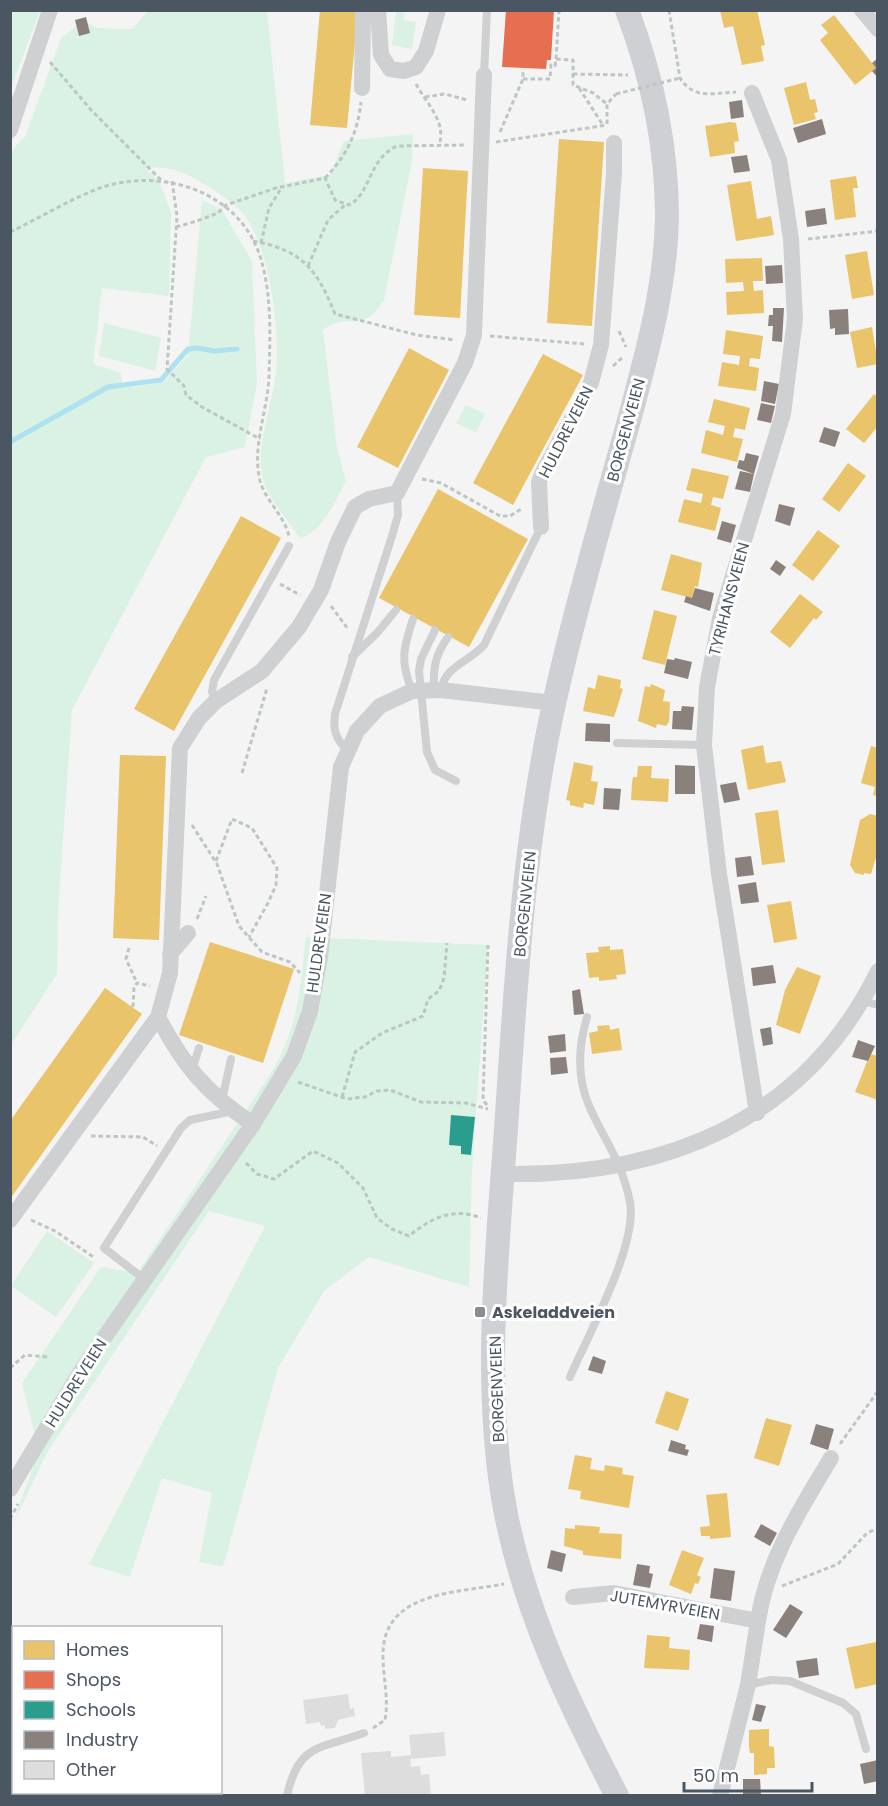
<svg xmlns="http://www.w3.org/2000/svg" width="888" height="1806" viewBox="0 0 888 1806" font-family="Poppins,sans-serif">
	<rect width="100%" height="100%" fill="#f4f4f4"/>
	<!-- green -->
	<g fill="#d9f2e3">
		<path d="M11,10L40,11L11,88L10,11Z"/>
		<path d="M148,11H267L285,183L330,175L344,141L413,134L412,162L384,300C359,338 352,309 323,330L337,448L346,481C336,500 322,533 300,538C287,519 266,497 262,475C256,446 273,402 276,371C280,329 270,250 245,216C234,201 198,179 181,172C171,168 156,167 145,167L159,181L171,212L169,296L102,288L93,364L121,373L122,383L133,387L164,382L188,355L202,200L222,210L252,261L257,384L245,447L206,457L72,710L58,913L57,974L11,1045L10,159L15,146L25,137L61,38L83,21L97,28L132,29Z"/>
		<path d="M396,11L405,13L403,20L416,22L412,49L392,45Z"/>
		<path d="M104,323L161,338L155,371L99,356Z"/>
		<path d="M466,405L485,414L476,433L456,423Z"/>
		<path d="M306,937L488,945L472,1171L469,1287L369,1257L324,1291L278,1368L223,1567L199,1562L212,1493L162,1478L130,1577L89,1564L265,1226L209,1211L48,1451L11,1528L39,1451L22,1383L101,1267L137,1273L273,1070C299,1023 300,989 306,937Z"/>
		<path d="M47,1231L94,1263L56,1317L11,1286Z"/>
	</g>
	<!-- homes -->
	<g fill="#e9c46a">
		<path d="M320,10H358L347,128L310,125Z"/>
		<path d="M720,10H757L765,45L761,46L764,61L742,65L733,26L724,28Z"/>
		<path d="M834,15L876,68L855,85L820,40L828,33L821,25Z"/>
		<path d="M806,82L810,100L815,99L818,112L814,113L816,119L794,125L784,88Z"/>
		<path d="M730,122L736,123L739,141L734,142L735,153L710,157L705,126Z"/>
		<path d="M559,139L604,142L592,326L547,323Z"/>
		<path d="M423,168L468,171L460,318L414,315Z"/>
		<path d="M856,176L858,188H853L856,217L835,220L830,180Z"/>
		<path d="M751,181L757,219L771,216L774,235L736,241L727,185Z"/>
		<path d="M867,251L874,295L852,299L845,255Z"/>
		<path d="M762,258L763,281H753L754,291L763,290L764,313L727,315L726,292L744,291L743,282L726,283L725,259Z"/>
		<path d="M872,327L878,364L857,368L850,332Z"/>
		<path d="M726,330L763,336L760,359L750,358L749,366L759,368L756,391L718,386L722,362L739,365L740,356L723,354Z"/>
		<path d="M409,348L449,370L398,468L357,447Z"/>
		<path d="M543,354L583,375L513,505L473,483Z"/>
		<path d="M874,394L878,397V426L864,443L846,429Z"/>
		<path d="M714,399L750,408L745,430L735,428L734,432L733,437L743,439L737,462L701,453L706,430L723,435L724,430L725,426L708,422Z"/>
		<path d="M848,463L866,476L839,512L822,499Z"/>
		<path d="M692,468L729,476L723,499L713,497L711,505L721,508L715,531L678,522L684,499L701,503L703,494L686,490Z"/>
		<path d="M438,489L528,539L469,647L379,598Z"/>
		<path d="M241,516L281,538L174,731L134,709Z"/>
		<path d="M818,530L840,546L813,581L792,565Z"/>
		<path d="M671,554L702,563L698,587L695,586L692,598L661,590Z"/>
		<path d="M800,594L823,612L816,620L814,618L790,648L770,632Z"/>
		<path d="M654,610L677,616L665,665L642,659Z"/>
		<path d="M598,675L621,680L620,688L623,689L614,717L583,711L588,687L595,689Z"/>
		<path d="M651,684L665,690L663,701L670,702L669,722L666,726L657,724L656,728L638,721L645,686L650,687Z"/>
		<path d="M763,745L766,763L781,761L786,782L748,790L741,750Z"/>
		<path d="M871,746L878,748V796L873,795L875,787L861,783Z"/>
		<path d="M120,755L166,756L159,940L113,938Z"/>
		<path d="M574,762L593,766L591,781L598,782L594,805L584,803L583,808L570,805V801L566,800Z"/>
		<path d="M638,766H652L651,778L669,779L668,802L631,800L632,783L633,777H637Z"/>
		<path d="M778,810L785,862L762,865L755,813Z"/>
		<path d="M870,814L878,816V851L871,874L864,873V875L855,873L850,865L860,820Z"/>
		<path d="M791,901L797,939L774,943L767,905Z"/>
		<path d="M210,942L294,969L263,1063L179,1035Z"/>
		<path d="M610,946V950L623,949L626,974L616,975L617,979L599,981V977L589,978L586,953L599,952L598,947Z"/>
		<path d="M797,967L821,976L800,1034L776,1025L785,990Z"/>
		<path d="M105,988L142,1014L10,1199V1121Z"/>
		<path d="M609,1025L610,1030L619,1028L622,1050L592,1054L589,1033L598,1031L597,1026Z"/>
		<path d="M870,1054L878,1056V1100L855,1092Z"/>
		<path d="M666,1391L689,1399L678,1431L655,1423Z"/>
		<path d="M766,1418L792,1425L779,1466L754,1458Z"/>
		<path d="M575,1455L592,1458L590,1469L604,1471L605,1465L623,1468L622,1474L634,1476L629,1508L580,1499L581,1491L568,1489Z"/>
		<path d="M727,1493L731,1537L710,1539V1536H701L700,1527L710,1526L706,1495Z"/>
		<path d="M575,1525L600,1527L599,1533L622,1534L621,1559L583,1555V1551L564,1546L565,1528L575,1529Z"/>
		<path d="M682,1550L704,1558L697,1575L701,1577L698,1584L695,1583L691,1594L669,1585Z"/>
		<path d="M647,1635L670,1637L669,1648L690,1650L689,1670L644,1668Z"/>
		<path d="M876,1642L878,1684L855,1689L846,1648Z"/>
		<path d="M769,1729V1746L774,1747L775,1768H767V1774L754,1775V1753H750L749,1747V1730Z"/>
	</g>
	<!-- shops -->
	<path fill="#e76f51" d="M506,10H554L551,60H547L546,69L502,67Z"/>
	<!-- schools -->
	<path fill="#2a9d8f" d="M451,1115L475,1117L471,1155L461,1154V1146L449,1145Z"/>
	<!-- industry -->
	<g fill="#8a817c">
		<path d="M86,17L90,33L79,36L75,20Z"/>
		<path d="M878,58V78L872,71L876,68L872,63Z"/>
		<path d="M742,100L744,117L731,119L729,102Z"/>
		<path d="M822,119L826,134L798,143L793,128Z"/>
		<path d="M747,155L750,171L734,173L731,157Z"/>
		<path d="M825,208L827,224L807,227L805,211Z"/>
		<path d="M782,265L783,283L766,284L765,266Z"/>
		<path d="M773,308H784L782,342L772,341L773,326H768L769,315H773Z"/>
		<path d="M848,309L849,334L835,335V328L830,329L829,310Z"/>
		<path d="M764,381L779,384L775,404L761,401Z"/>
		<path d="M761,403L775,406L771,423L757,420Z"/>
		<path d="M824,427L840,432L835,447L819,442Z"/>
		<path d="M746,453L759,456L754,474L737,468L739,460L744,461Z"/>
		<path d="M740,471L754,474L750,492L735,489Z"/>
		<path d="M779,504L795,508L790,526L775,521Z"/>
		<path d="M722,521L736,525L731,543L717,539Z"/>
		<path d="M776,560L786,567L780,576L770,569Z"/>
		<path d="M695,588L714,593L710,611L684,602L686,596L692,598Z"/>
		<path d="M675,658L692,662L688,679L664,673L667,659L674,660Z"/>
		<path d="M682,706L694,707L692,730L672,729L673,711H681Z"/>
		<path d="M586,723L610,724V742L585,741Z"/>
		<path d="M675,765L695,766V794H675Z"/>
		<path d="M736,782L740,800L724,803L720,785Z"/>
		<path d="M604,788L621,789L619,810L603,809Z"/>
		<path d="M751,856L754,875L737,877L735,858Z"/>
		<path d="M756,882L759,902L741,904L738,885Z"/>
		<path d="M773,965L776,983L753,986L751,968Z"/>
		<path d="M580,989L584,1014L574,1015L572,991Z"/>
		<path d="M771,1027L773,1044L763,1046L760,1029Z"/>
		<path d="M565,1034L566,1051L550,1053L548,1036Z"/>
		<path d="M858,1040L875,1046L868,1061L852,1057Z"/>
		<path d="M566,1057L568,1073L551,1075L550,1058Z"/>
		<path d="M593,1356L606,1361L602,1374L588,1370Z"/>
		<path d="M816,1424L834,1429L828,1450L810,1444Z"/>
		<path d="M671,1440L686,1445L685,1449L689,1450L687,1456L668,1451Z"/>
		<path d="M761,1524L777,1533L770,1546L754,1537Z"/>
		<path d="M551,1550L566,1554L562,1572L547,1568Z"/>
		<path d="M637,1564L650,1566L649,1573L653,1574L650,1588L633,1585Z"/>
		<path d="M714,1568L735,1571L731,1601L710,1598Z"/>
		<path d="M790,1604L803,1612L786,1638L773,1630Z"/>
		<path d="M700,1624L714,1626L712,1642L697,1639Z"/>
		<path d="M817,1658L819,1675L799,1678L796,1661Z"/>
		<path d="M756,1704L766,1706L761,1722L752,1720Z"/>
		<path d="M878,1760V1781L864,1784L860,1764Z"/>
		<path d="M743,1779H760L761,1796H743Z"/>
	</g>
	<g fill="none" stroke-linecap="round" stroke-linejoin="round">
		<!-- stream -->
		<path stroke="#aee2f0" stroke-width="5" d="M10,442L108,387L161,380L188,349L197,348L214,351L237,349"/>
	</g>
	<!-- building -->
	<g fill="#ddddde">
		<path d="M348,1694L350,1709L354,1708L355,1716L338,1720L335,1728L325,1729V1725L321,1726L320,1722L306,1724L303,1700Z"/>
		<path d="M444,1732L446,1756L410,1759L411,1767L420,1766L421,1775L429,1774L431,1796H365L361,1753L391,1751V1757L411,1755L409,1735Z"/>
	</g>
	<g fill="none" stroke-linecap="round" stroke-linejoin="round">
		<!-- path -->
		<g stroke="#bcc7c4" stroke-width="3" stroke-dasharray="4.5 3" stroke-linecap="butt">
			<path d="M669,10L680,78C694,100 713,93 736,92"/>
			<path d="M556,59L559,10"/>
			<path d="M50,62L92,111L161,180"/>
			<path d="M573,74L628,75"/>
			<path d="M523,79H550L551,65L555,66L556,59L573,60V85L593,93L607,104"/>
			<path d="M416,84C426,103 447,122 439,145"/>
			<path d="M579,88L603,125"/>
			<path d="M425,97L445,94L467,100"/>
			<path d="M607,124V104L616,94"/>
			<path d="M500,132L523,79V69"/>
			<path d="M496,142L607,125"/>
			<path d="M325,178C346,157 358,132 361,102"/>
			<path d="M172,181L177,216L167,369L184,386L186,395L202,407L260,439"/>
			<path d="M176,227L197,221L218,213L226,205L276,188L325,178L335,200L349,205C371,194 368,159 397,146L466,145"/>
			<path d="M10,232C40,218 70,199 100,188C164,166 244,193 262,263C272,299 270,339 269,376C268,408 253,443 259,476C262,498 284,514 289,536"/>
			<path d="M808,239L878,231"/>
			<path d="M253,241C302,250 317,269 335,314L417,335L455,340"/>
			<path d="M261,243L269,208L282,187"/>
			<path d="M308,266L328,220L345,205"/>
			<path d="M619,331L626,347"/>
			<path d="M490,336L585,344"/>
			<path d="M613,366L624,356"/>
			<path d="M422,479L441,483L500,516H510L523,508"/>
			<path d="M280,584L300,595"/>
			<path d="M331,606L348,629"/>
			<path d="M242,773L267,688"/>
			<path d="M192,825L217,864L239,926L262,952L290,962L300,973"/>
			<path d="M216,861L232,819L252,828L277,868L276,885L268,903L249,937"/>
			<path d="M197,919L206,896"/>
			<path d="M129,948L126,959L137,983"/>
			<path d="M133,1007L134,988L137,983L150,986"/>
			<path d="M298,1082L347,1099L365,1097L377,1091L390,1090L421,1102L466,1103L488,1109"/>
			<path d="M342,1097L355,1052L382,1033L423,1016L428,999L439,991L444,978L447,943"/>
			<path d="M487,1105L483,1100L488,945"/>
			<path d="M91,1136L143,1137L157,1146"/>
			<path d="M246,1163L257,1174L274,1179L313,1151L338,1163L363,1188L377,1218L392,1229L409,1236C431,1218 453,1207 481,1218"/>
			<path d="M31,1220L55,1231L95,1258"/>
			<path d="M10,1368L25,1355L48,1357"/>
			<path d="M840,1444L878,1391"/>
			<path d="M10,1519L18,1504"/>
			<path d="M782,1586L838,1564L867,1533L878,1528"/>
			<path d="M373,1728L385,1720C389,1698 383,1678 383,1656C382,1591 457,1593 504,1584"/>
		</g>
		<!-- lane -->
		<g stroke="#ced0d2" stroke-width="8">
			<path d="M484,75L487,10"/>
			<path d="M435,630L421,659L419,671L427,752L435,770L456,781"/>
			<path d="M352,657L377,633L396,610"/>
			<path d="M434,690C433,668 435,655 448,637"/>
			<path d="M441,690C445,666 469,662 484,645L541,527"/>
			<path d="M412,691C400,661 403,649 413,619"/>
			<path d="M216,701L212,692L214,680L289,546"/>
			<path d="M617,743L704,745"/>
			<path d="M347,750C335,738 333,730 335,714L392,536L398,515L397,493"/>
			<path d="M863,1001L878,1005"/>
			<path d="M192,1070L199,1048"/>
			<path d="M222,1100L231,1059"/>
			<path d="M144,1279L104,1248L181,1128L190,1120L233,1111"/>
			<path d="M570,1377C588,1335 638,1245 630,1202C615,1126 561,1107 587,1017"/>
			<path d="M748,1685L771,1680L790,1681L843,1703L856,1714L866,1749"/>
			<path d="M287,1796C298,1744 319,1749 364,1733"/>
		</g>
		<!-- street -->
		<g stroke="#ced0d2" stroke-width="16">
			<path d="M378,10L381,55L390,69L404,71L416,67L426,51L438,10"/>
			<path d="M862,10L878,29"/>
			<path d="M362,88L363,10"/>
			<path d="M752,93L779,160L791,239L795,319L783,414L720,618L707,687L704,745L719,874L757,1113"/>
			<path d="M10,130L50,10"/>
			<path d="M541,527L539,482L542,474L591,383L601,345L614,173V143"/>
			<path d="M170,954L188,933"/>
			<path d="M158,1017C184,1066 206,1093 253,1124"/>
			<path d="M503,1174C664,1177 804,1122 878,971"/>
			<path d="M10,1220L158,1017L170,973L180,748L199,718L216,701L262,671L299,627L321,590L338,542L355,507L369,499L397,493L465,363L474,335L484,75"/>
			<path d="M10,1489L83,1368L253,1124L294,1056L310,1011L320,957L341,767L357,731L380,706L412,691L441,690L554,703"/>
			<path d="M573,1597L614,1593L758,1621C767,1560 800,1510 831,1458"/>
			<path d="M720,1796L748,1685L758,1621"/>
		</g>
		<!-- secondary -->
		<path stroke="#ced0d4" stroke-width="24" d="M617,1796C570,1705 526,1615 506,1514C482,1391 497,1253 506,1129C516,980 524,828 559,682C579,595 604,510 628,424C646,357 666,287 667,217C667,146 652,76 627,10"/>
		<!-- path-bridge -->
		<path stroke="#bcc7c4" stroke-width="3" stroke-dasharray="4.5 3" stroke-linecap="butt" d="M616,94L680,78"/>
	</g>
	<!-- markers -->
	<rect fill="#868d94" stroke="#fff" stroke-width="2" x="474" y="1306" width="12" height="12" rx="3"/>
	<g text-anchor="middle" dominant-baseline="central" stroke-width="6" stroke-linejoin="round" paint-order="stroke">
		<!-- street labels -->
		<g font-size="16" fill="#4a5661" stroke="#fff">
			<text transform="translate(626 430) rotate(-75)">BORGENVEIEN</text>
			<text transform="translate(566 432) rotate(-63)">HULDREVEIEN</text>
			<text transform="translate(729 599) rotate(-75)">TYRIHANSVEIEN</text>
			<text transform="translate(525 904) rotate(-84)">BORGENVEIEN</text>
			<text transform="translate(319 943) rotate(-82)">HULDREVEIEN</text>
			<text transform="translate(76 1383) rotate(-58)">HULDREVEIEN</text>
			<text transform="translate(497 1389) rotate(-92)">BORGENVEIEN</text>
			<text transform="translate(665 1605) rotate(10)">JUTEMYRVEIEN</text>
		</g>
		<!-- poi labels -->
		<g font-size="16" font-weight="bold" fill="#4a5661" stroke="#fff" text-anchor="start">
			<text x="492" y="1312">Askeladdveien</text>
		</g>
	</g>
	<!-- border -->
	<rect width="888" height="1806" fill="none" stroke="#4a5661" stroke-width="24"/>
	<!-- legend -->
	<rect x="12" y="1626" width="210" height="168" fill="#ffffff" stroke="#b7bbc0" stroke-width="1.5"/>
	<rect x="24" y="1641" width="30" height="18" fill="#e9c46a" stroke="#b7bbc0" stroke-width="1.5"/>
	<text x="66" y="1656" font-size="18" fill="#4a5661">Homes</text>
	<rect x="24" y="1671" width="30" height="18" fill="#e76f51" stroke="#b7bbc0" stroke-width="1.5"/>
	<text x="66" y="1686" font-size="18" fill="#4a5661">Shops</text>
	<rect x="24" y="1701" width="30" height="18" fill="#2a9d8f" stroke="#b7bbc0" stroke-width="1.5"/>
	<text x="66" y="1716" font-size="18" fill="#4a5661">Schools</text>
	<rect x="24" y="1731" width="30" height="18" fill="#8a817c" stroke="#b7bbc0" stroke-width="1.5"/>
	<text x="66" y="1746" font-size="18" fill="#4a5661">Industry</text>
	<rect x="24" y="1761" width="30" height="18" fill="#ddddde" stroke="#b7bbc0" stroke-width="1.5"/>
	<text x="66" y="1776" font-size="18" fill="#4a5661">Other</text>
	<!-- scale -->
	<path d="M684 1782v9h128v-9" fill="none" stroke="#4a5661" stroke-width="3"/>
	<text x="693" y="1782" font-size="18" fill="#4a5661" stroke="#ffffff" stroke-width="4.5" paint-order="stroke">50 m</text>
</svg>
